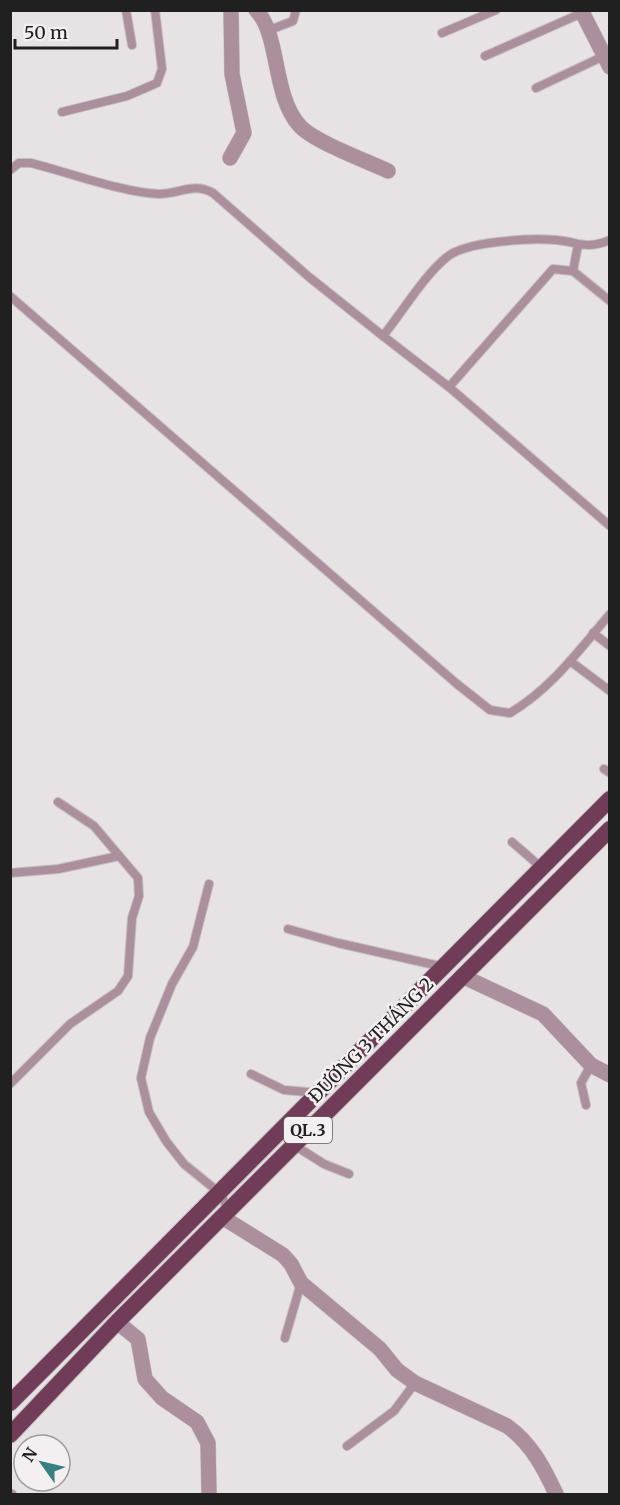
<svg xmlns="http://www.w3.org/2000/svg" width="620" height="1505" viewBox="0 0 620 1505" font-family="Merriweather,serif">
	<rect width="100%" height="100%" fill="#e7e2e4"/>
	<g fill="none" stroke-linecap="round" stroke-linejoin="round">
		<!-- service casing -->
		<g stroke="#c3bfc1" stroke-width="10">
			<g id="service">
				<path d="M126,10L132,45"/>
				<path d="M267,31L293,21L296,10"/>
				<path d="M442,33L496,10"/>
				<path d="M485,56L582,13"/>
				<path d="M536,88L604,56"/>
				<path d="M62,112L127,96L157,83L162,69L155,10"/>
				<path d="M10,170L19,163H31C67,172 124,193 159,194C180,194 193,182 213,193L309,277L383,336"/>
				<path d="M610,240C586,250 579,242 556,240C531,238 466,241 447,257C425,274 401,314 383,336L449,387L610,526"/>
				<path d="M573,271L578,245"/>
				<path d="M10,296L457,684L490,710L510,713C551,689 579,650 610,614"/>
				<path d="M449,387L553,269L573,271L610,301"/>
				<path d="M593,633L610,646"/>
				<path d="M570,661L610,691"/>
				<path d="M604,769L610,773"/>
				<path d="M512,842L542,868"/>
				<path d="M10,873L58,869L119,856"/>
				<path d="M209,884L193,947L172,984L150,1038L141,1078L149,1112L166,1141L184,1164L221,1194L228,1210"/>
				<path d="M288,929L338,943L444,967"/>
				<path d="M251,1074L284,1090L319,1093"/>
				<path d="M10,1084L70,1024L118,991L128,976L132,918L139,896L138,878L94,826L58,802"/>
				<path d="M586,1105L581,1083L591,1065"/>
				<path d="M294,1145L324,1164L349,1174"/>
				<path d="M285,1338L301,1283"/>
				<path d="M347,1446L394,1411L415,1383"/>
				<path d="M10,1493L12,1494"/>
			</g>
		</g>
		<!-- minor casing -->
		<g stroke="#c3bfc1" stroke-width="16">
			<g id="minor">
				<path d="M256,10C280,34 272,94 299,125C312,141 367,161 388,171"/>
				<path d="M230,158L244,133L232,74L231,10"/>
				<path d="M462,976L543,1014L591,1065L610,1075"/>
				<path d="M222,1217L283,1255L291,1264L301,1283L380,1349L397,1370L415,1383L507,1426C531,1443 544,1468 556,1494"/>
				<path d="M117,1322L138,1339L145,1379L162,1398L197,1422L208,1443L209,1494"/>
			</g>
		</g>
		<!-- tertiary casing -->
		<g stroke="#c3bfc1" stroke-width="16">
			<path id="tertiary" d="M581,10L610,67"/>
		</g>
		<!-- trunk casing -->
		<g stroke="#c3bfc1" stroke-width="18">
			<g id="trunk">
				<path d="M10,1403L610,799"/>
				<path d="M10,1435L117,1322L610,829"/>
			</g>
		</g>
		<!-- service -->
		<use href="#service" stroke="#ac8f9c" stroke-width="8"/>
		<!-- minor -->
		<use href="#minor" stroke="#ac8f9c" stroke-width="15"/>
		<!-- tertiary -->
		<use href="#tertiary" stroke="#ac8f9c" stroke-width="15"/>
		<!-- trunk -->
		<use href="#trunk" stroke="#703c57" stroke-width="16"/>
	</g>
	<g text-anchor="middle" dominant-baseline="central" stroke-width="5" stroke-linejoin="round" paint-order="stroke">
		<!-- shield labels -->
		<rect fill="#f4eff1" stroke="#605e5f" stroke-width="1.5" x="284" y="1117" width="48" height="26" rx="4.5"/>
		<g font-size="16" font-weight="bold" fill="#212020">
			<text x="308" y="1130">QL.3</text>
		</g>
		<!-- street labels -->
		<g font-size="18" fill="#212020" stroke="#f4eff1">
			<text transform="translate(371 1040) rotate(-45)">ĐƯỜNG 3 THÁNG 2</text>
		</g>
	</g>
	<!-- border -->
	<rect width="620" height="1505" fill="none" stroke="#212020" stroke-width="24"/>
	<!-- north arrow -->
	<g transform="translate(42 1463) rotate(304)"><circle r="28" fill="#f4eff1" stroke="#a09c9d" stroke-width="1.5"/>
	<path d="M0-4.5L10 22L0 15L-10 22Z" fill="#378082"/>
	<text y="-9" font-size="16" font-weight="bold" text-anchor="middle" fill="#212020">N</text>
	</g>
	<!-- scale -->
	<path d="M15 39v9h102v-9" fill="none" stroke="#212020" stroke-width="3"/>
	<text x="24" y="39" font-size="18" fill="#212020" stroke="#f4eff1" stroke-width="4.5" paint-order="stroke">50 m</text>
</svg>
